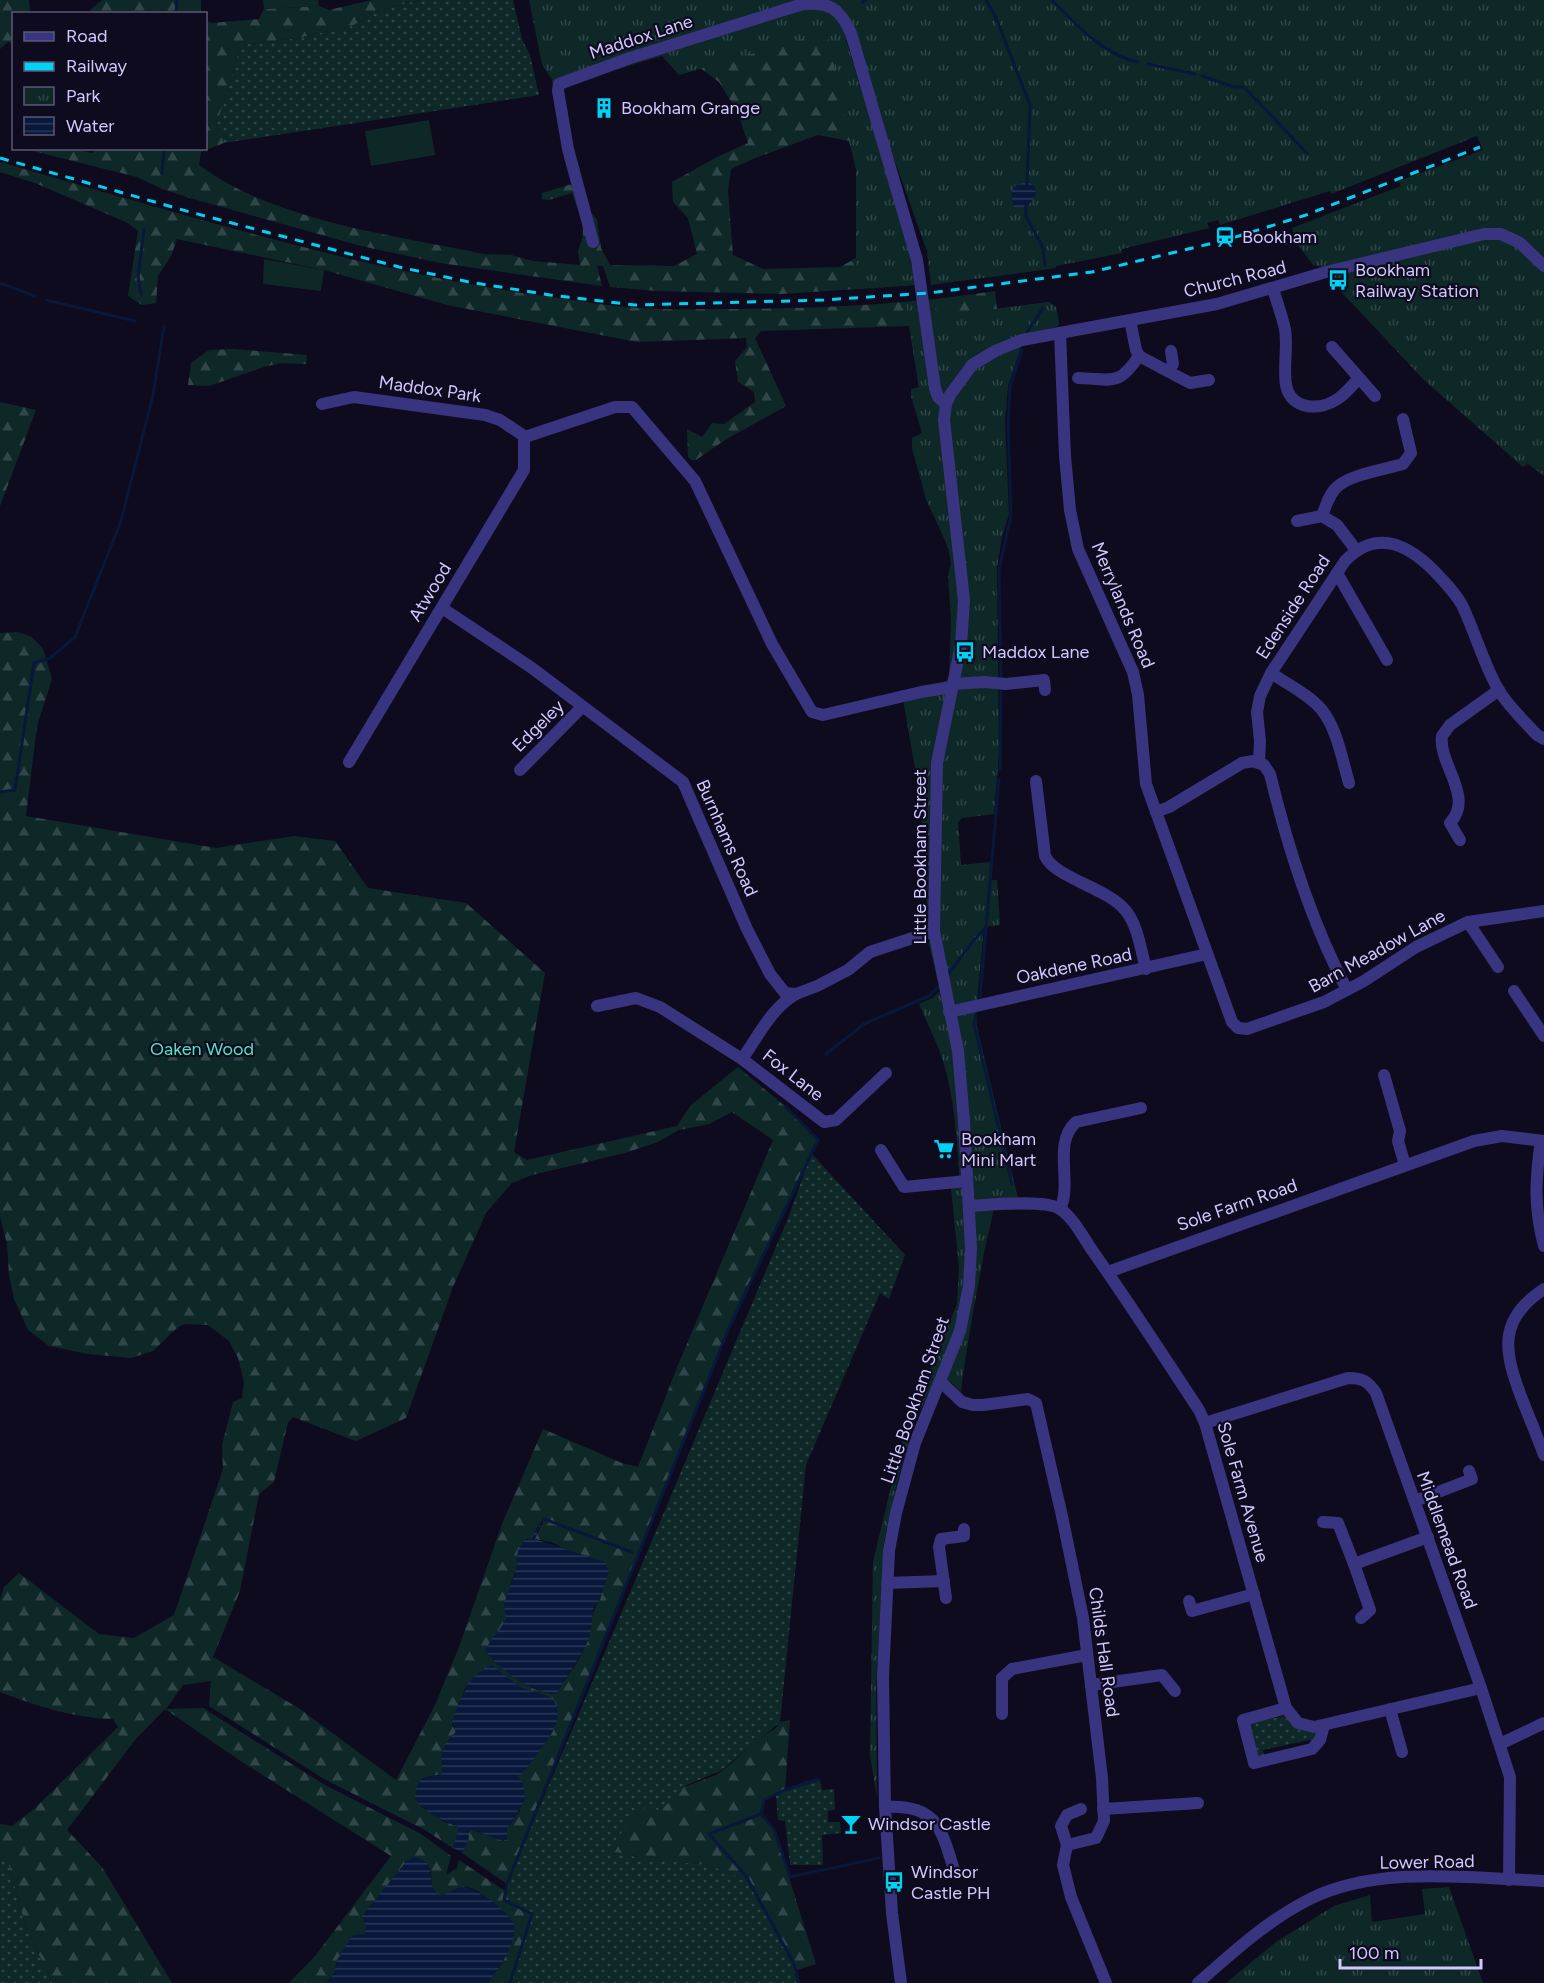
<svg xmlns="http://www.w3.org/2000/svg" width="1544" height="1983" viewBox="0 0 1544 1983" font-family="Figtree,sans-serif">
	<defs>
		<pattern id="grass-dots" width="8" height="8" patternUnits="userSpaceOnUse" patternTransform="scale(1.5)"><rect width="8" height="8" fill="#0e2828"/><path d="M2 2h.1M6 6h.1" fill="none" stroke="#304648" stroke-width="1.8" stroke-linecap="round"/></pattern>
		<pattern id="forest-firs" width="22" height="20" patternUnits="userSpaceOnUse" patternTransform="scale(1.5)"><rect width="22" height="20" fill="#0e2828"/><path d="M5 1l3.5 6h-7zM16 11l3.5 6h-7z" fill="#304648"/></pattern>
		<pattern id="park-tufts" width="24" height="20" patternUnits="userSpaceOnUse" patternTransform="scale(1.5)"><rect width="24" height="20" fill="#0e2828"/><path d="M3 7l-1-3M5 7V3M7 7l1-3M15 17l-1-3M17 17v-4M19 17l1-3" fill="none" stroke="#304648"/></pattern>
		<pattern id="water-rules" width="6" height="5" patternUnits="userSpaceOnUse" patternTransform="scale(1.5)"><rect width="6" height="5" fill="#07183b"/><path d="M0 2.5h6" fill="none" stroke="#2a3858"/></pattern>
	</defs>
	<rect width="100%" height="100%" fill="#0f0b1e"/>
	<!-- grass -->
	<g fill="url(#grass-dots)">
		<path d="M420,0H513L522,39L530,55L539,95L224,143L216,126L241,45L298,38L352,26L380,10Z"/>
		<path d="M811,1153L905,1255L889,1299L880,1293L806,1465L780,1722L722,1770L687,1785L666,1805L658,1810L631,1856L708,1865L746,1876L794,1964L798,1983H509L504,1900L507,1884L789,1216Z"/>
		<path d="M1284,1716L1298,1729L1317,1731L1316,1738L1311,1741L1309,1740L1263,1750L1264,1757L1259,1758L1249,1723Z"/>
		<path d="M820,1780L822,1790L834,1789L835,1810L828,1811V1822H840L841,1833L822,1835L823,1865H790L785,1821L778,1820L776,1795L806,1781Z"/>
		<path d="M0,1859L8,1862L27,1931L53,1983H0Z"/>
	</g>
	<!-- forest -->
	<g fill="url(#forest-firs)" fill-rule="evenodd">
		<path d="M0,0H29L30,13L14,14L13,43L8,42L0,49Z"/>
		<path d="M102,0H201V13H91L90,10Z"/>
		<path d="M372,0H420L380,10L352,26L298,38L241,45L216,126L224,143L201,152L199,165C277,222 389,234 483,254L511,255L533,261L580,265L578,251L583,236L582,222L572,193L549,200L542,199V193L575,183L583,212L593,214L597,220L601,248L610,265L674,266L697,254L688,218L673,202L672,182L717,157L748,143L738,113L719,82L700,68L679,75L824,16L915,285L782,294L657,291L610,287L603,266H597L602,286L440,263L361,246L190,198L162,189L137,177L25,149H73L92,153L98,148H206V21L212,23L259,19L264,9L319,6L329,10ZM818,135L849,141L856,169V258L840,267L763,269L733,255L728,190L731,169L755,158Z"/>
		<path d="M0,162C179,213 358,270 543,296C575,300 607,306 639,308C666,310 694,309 721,309C812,309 904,305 995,291L997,309L1049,302L1056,307L1059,324L1057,327L1022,334L919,388L909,326L761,331L755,338L786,406L725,440L696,460H692L688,457L687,429L702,437L712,423L724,424L755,402L754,392L738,382L735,361L747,347L746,338L637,342L447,305L324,270L177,239L171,256L158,276L156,303L142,305L128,296L138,231L128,223L35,183L0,172Z"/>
		<path d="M233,349L307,355L306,364L281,363L264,367L209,386L188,385L191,363L209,350Z"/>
		<path d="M0,402L36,410L0,506Z"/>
		<path d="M18,632L32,637L43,649L52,679L37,726L26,816L216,848L294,836L335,841L368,888L466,903L545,973L514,1152L527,1160L677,1126L691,1105L738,1067L786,1107L818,1140L728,1330L507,1884L462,1853L468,1841L469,1829L504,1841L507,1829L520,1810L517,1776C533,1758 571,1723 552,1698L478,1673L465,1688L452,1724L456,1732C442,1746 441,1755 442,1774L426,1777L420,1806L442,1821L460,1827L453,1848L423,1829L324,1779L209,1706L211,1681L183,1685L166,1709L203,1708L325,1785L421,1834L451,1856L446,1875L457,1868L459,1860L505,1891V1900L532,1914L510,1983H488L504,1960L511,1919L486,1897L474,1889L463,1886L443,1895L436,1893L432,1887L431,1870L413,1857L406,1862L363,1916L366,1927L365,1934L337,1960L334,1974L325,1983H289L316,1955L391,1856L242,1762L165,1709L135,1740L67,1830L102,1867L172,1983H53L27,1931L8,1862L0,1859V1824L12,1826L34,1809L118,1727L113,1719C73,1718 37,1706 0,1692V1600L4,1587L19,1573L99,1634L134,1638L174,1615L223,1469L222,1445L233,1402L242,1398L244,1382L238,1358L229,1341L208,1325L184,1324L177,1328L153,1351L131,1358L88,1354L49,1346L28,1330L14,1299L9,1275L7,1244L0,1217V633ZM732,1112L773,1140L678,1365L638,1467L622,1463L543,1429L502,1524L459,1647L435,1705L396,1780L300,1709L213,1657L240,1591L259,1494L274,1482L288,1422L293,1417L356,1441L406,1418L453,1287L486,1213L512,1183L532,1175L625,1153L658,1142L679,1130L709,1124ZM544,1519L535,1539L551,1542L566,1549L600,1600C589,1613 593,1629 586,1644C580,1661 566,1677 557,1693C533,1697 502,1669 487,1653L506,1620L511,1582L517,1566L518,1550L527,1539H532L538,1525Z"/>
		<path d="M790,1720L785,1790L764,1800L761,1814L774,1829L816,1964L797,1970L746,1877L743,1879L708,1865L654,1860L606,1850L610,1848L631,1820L646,1807L658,1810L666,1805L682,1788L716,1775L731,1764L757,1740L776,1728L780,1722Z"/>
	</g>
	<!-- park -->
	<g fill="url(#park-tufts)">
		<path d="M529,0H1544V476L1528,464L1523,467L1423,379L1333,283L1323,267L1313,265L1296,242L1292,228L1401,186L1399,181L1483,150L1477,136L1331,194L1330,191L1220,225L1218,220L1207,223L1209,228L1122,249V253L1056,266V268L931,285L927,251L882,125L857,37L846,40L908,244L915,285L859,289L856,258V169L827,32L679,75L662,56L553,88L552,80L542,64Z"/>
		<path d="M935,300L936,317L1049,302L1056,307L1059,324L1057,327L1022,334L1021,347L1008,386L1005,421L1009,514L1002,537L997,568L999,753L994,814L962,818L958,822L961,865L990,862L989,880H997L1000,925L984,927L976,1012L977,1027L1018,1198L994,1199C994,1219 986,1238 983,1258C975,1303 966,1347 961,1392L951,1382L935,1379L913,1426L897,1483L884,1541L876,1689L877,1798L870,1755L873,1562L904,1433L957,1304L959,1267L951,1187L960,1184C957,1142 955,1095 941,1055C935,1038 926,1021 919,1004L932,998L940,991L929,944L922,829L918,785L904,705V691L946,681L949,678L951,620L948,575L951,564L948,547L926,499L912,448V438L922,433L911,396V389L919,387L906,302Z"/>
		<path d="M1449,1887L1483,1983H1226L1276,1942L1334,1906L1370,1895L1372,1922L1425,1914L1422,1889Z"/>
	</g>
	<!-- pitch -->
	<g fill="#0e2828">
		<path d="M263,0H318L319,6L264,9Z"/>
		<path d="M429,120L435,155L371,166L365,131Z"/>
		<path d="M264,259L324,270L321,291L263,284Z"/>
	</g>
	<!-- water -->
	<g fill="url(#water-rules)">
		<path d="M1028,181L1035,187L1036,195L1027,207H1014L1011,192L1015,186Z"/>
		<path d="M543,1518L535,1539L605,1562L609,1572L600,1600L593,1609L591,1630L586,1646L557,1693C536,1697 494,1667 485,1649L506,1620L504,1604L517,1566L518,1550L524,1541L532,1538Z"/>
		<path d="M492,1665L520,1687L552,1698C567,1718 549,1738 537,1754C530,1763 527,1770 518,1776L523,1783L525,1800L507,1829V1840H500L470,1829L468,1841L462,1853L453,1848L459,1827C443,1821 425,1813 415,1799L416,1788L422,1778L442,1774C441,1753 440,1748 456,1732L452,1721C462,1698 467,1675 492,1665Z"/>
		<path d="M413,1857C443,1860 421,1890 443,1895L463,1886C481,1892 504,1907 514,1924C517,1945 499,1967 488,1983H325L334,1974L337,1960L353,1935L365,1934L366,1927L362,1916L406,1862Z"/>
	</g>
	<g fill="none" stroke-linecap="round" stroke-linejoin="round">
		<!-- stream -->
		<g stroke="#07183b" stroke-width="3">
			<path d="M986,0L996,18L1030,105L1027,184"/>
			<path d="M1052,0C1075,24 1104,55 1138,62"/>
			<path d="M862,2L866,0"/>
			<path d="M176,14L177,0"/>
			<path d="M1148,64L1195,74"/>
			<path d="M1202,76L1234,87H1244L1307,153"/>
			<path d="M162,174L164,148"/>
			<path d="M1026,206V216L1043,248L1045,265"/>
			<path d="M0,283L35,296"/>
			<path d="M141,294L138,277L144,229"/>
			<path d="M46,300L135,321"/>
			<path d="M1027,332L1043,308"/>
			<path d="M1001,681L999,570L1011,515L1008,422L1010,387L1022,350"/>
			<path d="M1000,769L1001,687"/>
			<path d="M0,792L15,790L34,663L50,658L75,637L121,521L153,395L164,326"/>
			<path d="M949,973L974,940L986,928"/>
			<path d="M980,997L999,779"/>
			<path d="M976,1014L974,1024L1012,1184"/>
			<path d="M826,1054L864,1024L929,996L938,987"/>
			<path d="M544,1519L632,1552"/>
			<path d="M761,1814L709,1834L746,1876L794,1964L799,1983"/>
			<path d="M761,1814L774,1829L790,1877L879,1858"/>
			<path d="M761,1814L764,1800L785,1790L819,1779"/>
			<path d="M510,1983L532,1914L504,1900L507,1884L728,1330L818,1140L786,1107"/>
		</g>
		<!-- minor -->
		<g stroke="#39347f" stroke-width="12">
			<path d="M593,242L568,149L558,91L559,84L630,58L803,4C830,2 840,9 851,33L917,260L935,388L938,397L946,404"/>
			<path d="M1273,289C1277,302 1282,316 1285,329C1288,348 1283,367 1286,385C1291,411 1321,411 1339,398C1346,393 1353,385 1359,378"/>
			<path d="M1130,320L1136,350L1139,356L1190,383L1209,380"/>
			<path d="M1060,333L1065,456L1070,510L1078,549L1133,672L1138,695L1146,784L1232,1022L1238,1028L1247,1029L1324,1002L1364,981L1416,947L1468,922L1544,911"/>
			<path d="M1332,347L1375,396"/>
			<path d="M1168,371L1173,364L1171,351"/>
			<path d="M1078,378C1113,379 1118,387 1139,356"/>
			<path d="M322,404L354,397L485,415L500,420L524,436H528L615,407H632L695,481L772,644L812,712L823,715L921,692L952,687"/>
			<path d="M1297,521L1322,516"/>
			<path d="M1356,550L1337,525L1322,516C1326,506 1329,494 1337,487C1349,475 1386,469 1403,464L1411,453L1403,419"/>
			<path d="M1337,573L1387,660"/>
			<path d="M442,608L532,668L683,782L747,929L770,974L785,993L796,994L817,986L848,970L870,952L934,931"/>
			<path d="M1271,673C1287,684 1308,694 1321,709C1337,728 1342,759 1349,783"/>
			<path d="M953,684L984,682L1006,684L1044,680L1045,690"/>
			<path d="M349,762L524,470V436"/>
			<path d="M1259,762L1260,741L1257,712L1260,696L1271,673L1345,561C1379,526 1412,547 1439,576C1447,585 1456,594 1462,605C1475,632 1483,662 1498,689C1508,706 1524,721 1537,735L1544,739"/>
			<path d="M520,770L582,707"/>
			<path d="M1036,781L1045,856C1055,878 1108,888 1126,911C1138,926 1141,951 1146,969"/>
			<path d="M1156,812L1169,807L1242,763L1253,761L1264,765L1270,774C1288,849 1311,922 1347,990"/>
			<path d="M1460,840L1450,823C1475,797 1438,764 1442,736L1450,725L1499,690"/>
			<path d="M1468,922L1498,967"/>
			<path d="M1514,991L1544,1036"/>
			<path d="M796,994C771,1008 758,1037 742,1059L824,1122L836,1120L886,1073"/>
			<path d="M597,1006L636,998L660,1007L742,1059"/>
			<path d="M949,1012L1207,954"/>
			<path d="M1384,1075L1400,1131L1398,1141L1405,1165"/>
			<path d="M1541,1141C1535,1180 1534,1208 1544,1246"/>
			<path d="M881,1150L904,1187L967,1181"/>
			<path d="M969,1206C989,1205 1045,1199 1060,1209C1074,1218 1084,1239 1094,1253C1130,1304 1164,1357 1199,1410L1205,1423L1286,1708L1298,1723L1314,1727L1481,1688"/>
			<path d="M1060,1209C1073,1182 1052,1144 1076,1122L1141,1108"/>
			<path d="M1108,1272L1474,1141L1502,1136L1544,1141"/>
			<path d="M1544,1289C1497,1320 1504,1352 1522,1399C1529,1417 1537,1436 1544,1455"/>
			<path d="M941,1382L962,1402L973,1405H983L1028,1399L1036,1403L1062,1516L1083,1618L1102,1778L1104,1821L1096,1838L1067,1845L1063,1865L1071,1897L1106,1983"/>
			<path d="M1205,1423L1348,1378C1362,1378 1368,1381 1376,1393L1481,1688L1510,1777L1509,1880"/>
			<path d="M1415,1501L1472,1479L1469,1471"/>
			<path d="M1323,1522L1338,1523L1354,1564L1428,1537"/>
			<path d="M1354,1564L1370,1610L1361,1618"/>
			<path d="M887,1583L944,1581"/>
			<path d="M946,1598L939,1547L941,1539L964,1536V1529"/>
			<path d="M1189,1601L1192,1611L1254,1594"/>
			<path d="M1091,1685L1162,1675L1175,1691"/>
			<path d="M1286,1708L1243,1720L1254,1763L1312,1749L1320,1740L1324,1725"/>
			<path d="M1390,1709L1402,1752"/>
			<path d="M1002,1714V1678L1012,1669L1087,1655"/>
			<path d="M1500,1744L1544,1723"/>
			<path d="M885,1807C936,1804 941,1827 954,1870"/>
			<path d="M1103,1809L1198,1803"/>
			<path d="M1067,1845L1061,1826L1067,1815L1081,1809"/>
			<path d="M901,1983L892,1913L885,1807L883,1677L889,1551L896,1513L915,1443L960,1331L969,1286L971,1248L964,1121L958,1051L934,931L937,763L961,645L964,600L944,420L946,404L950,395L972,365L995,351L1022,340L1217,304L1326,272L1484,234H1501L1520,243L1544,266"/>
			<path d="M1198,1983C1233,1952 1268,1920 1310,1899C1378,1865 1471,1878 1544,1881"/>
		</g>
		<!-- rail -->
		<path stroke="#00d2f3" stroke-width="3" stroke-dasharray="9 8" stroke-linecap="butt" d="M0,158L190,212L399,267L469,282L550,295L635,305L824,300L929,293L1092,272L1226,240L1306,215L1480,147"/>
	</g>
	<!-- icons -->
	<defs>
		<g id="building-bare" transform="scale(1.62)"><path d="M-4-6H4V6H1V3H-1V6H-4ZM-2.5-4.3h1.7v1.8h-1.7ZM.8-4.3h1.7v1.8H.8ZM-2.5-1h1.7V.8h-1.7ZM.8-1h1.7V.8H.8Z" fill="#00d2f3" stroke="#0f0b1e" stroke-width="2.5" paint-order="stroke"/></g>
		<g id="station-bare" transform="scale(1.62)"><path d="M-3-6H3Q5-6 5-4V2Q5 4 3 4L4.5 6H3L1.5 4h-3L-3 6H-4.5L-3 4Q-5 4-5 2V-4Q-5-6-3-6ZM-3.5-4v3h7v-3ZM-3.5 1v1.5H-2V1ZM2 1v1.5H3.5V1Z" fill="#00d2f3" stroke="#0f0b1e" stroke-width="2.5" paint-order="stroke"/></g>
		<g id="bus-bare" transform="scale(1.62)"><path d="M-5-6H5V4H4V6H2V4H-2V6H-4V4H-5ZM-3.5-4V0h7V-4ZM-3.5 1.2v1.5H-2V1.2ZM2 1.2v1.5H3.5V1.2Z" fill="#00d2f3" stroke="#0f0b1e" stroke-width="2.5" paint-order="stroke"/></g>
		<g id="supermarket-bare" transform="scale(1.62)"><path d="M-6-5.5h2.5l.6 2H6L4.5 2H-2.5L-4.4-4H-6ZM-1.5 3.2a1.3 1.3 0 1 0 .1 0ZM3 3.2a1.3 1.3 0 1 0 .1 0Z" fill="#00d2f3" stroke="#0f0b1e" stroke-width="2.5" paint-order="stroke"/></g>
		<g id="bar-bare" transform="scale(1.62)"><path d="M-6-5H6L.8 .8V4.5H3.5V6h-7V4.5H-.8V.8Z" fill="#00d2f3" stroke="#0f0b1e" stroke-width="2.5" paint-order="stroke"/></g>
	</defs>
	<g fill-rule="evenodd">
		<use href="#building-bare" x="604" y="108"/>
		<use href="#station-bare" x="1225" y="237"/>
		<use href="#bus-bare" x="1338" y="280"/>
		<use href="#bus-bare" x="965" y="652"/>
		<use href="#supermarket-bare" x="944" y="1149"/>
		<use href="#bar-bare" x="851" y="1824"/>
		<use href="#bus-bare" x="894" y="1882"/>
	</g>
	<g text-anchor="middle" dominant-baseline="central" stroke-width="4.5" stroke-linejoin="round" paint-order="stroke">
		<!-- street labels -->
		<g font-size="18" fill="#d0c8ff" stroke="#0f0b1e">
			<text transform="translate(641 37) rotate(-18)">Maddox Lane</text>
			<text transform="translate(1235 279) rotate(-14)">Church Road</text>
			<text transform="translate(430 389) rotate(8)">Maddox Park</text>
			<text transform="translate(430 592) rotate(-59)">Atwood</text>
			<text transform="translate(1123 605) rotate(67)">Merrylands Road</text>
			<text transform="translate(1293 607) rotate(-57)">Edenside Road</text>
			<text transform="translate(538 726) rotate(-45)">Edgeley</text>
			<text transform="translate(727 838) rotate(66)">Burnhams Road</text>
			<text transform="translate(920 857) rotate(-90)">Little Bookham Street</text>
			<text transform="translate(1377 951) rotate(-29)">Barn Meadow Lane</text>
			<text transform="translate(1074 966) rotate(-12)">Oakdene Road</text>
			<text transform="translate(793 1075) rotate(38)">Fox Lane</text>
			<text transform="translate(1237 1205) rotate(-19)">Sole Farm Road</text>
			<text transform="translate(915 1400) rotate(-71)">Little Bookham Street</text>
			<text transform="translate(1243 1492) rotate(74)">Sole Farm Avenue</text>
			<text transform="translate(1447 1540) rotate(70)">Middlemead Road</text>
			<text transform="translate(1104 1652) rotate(82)">Childs Hall Road</text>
			<text transform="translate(1427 1862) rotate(-1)">Lower Road</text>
		</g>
		<!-- poi labels -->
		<g font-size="18" fill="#d0c8ff" stroke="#0f0b1e" text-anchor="start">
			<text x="621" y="108">Bookham Grange</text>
			<text x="1242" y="237">Bookham</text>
			<text x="1355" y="270">Bookham<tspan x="1355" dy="21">Railway Station</tspan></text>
			<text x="982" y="652">Maddox Lane</text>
			<text x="961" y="1139">Bookham<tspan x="961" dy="21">Mini Mart</tspan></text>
			<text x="868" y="1824">Windsor Castle</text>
			<text x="911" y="1872">Windsor<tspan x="911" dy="21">Castle PH</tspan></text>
		</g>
		<!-- park labels -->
		<g font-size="18" fill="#50e3c3" stroke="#0f0b1e">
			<text x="202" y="1049">Oaken Wood</text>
		</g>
	</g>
	<!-- legend -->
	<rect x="12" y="12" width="195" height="138" fill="#0f0b1e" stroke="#5c5778" stroke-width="1.5"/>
	<rect x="24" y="32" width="30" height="9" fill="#39347f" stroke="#5c5778" stroke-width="1.5"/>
	<text x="66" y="42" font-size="18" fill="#d0c8ff">Road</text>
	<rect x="24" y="62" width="30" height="9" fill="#00d2f3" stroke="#5c5778" stroke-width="1.5"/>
	<text x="66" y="72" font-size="18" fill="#d0c8ff">Railway</text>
	<rect x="24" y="87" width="30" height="18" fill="url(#park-tufts)" stroke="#5c5778" stroke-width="1.5"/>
	<text x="66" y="102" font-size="18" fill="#d0c8ff">Park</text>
	<rect x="24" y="117" width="30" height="18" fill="url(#water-rules)" stroke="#5c5778" stroke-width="1.5"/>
	<text x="66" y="132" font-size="18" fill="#d0c8ff">Water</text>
	<!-- scale -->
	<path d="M1340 1959v9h141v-9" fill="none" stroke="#d0c8ff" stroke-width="3"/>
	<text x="1349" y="1959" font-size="18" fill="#d0c8ff" stroke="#0f0b1e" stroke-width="4.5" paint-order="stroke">100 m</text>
</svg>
